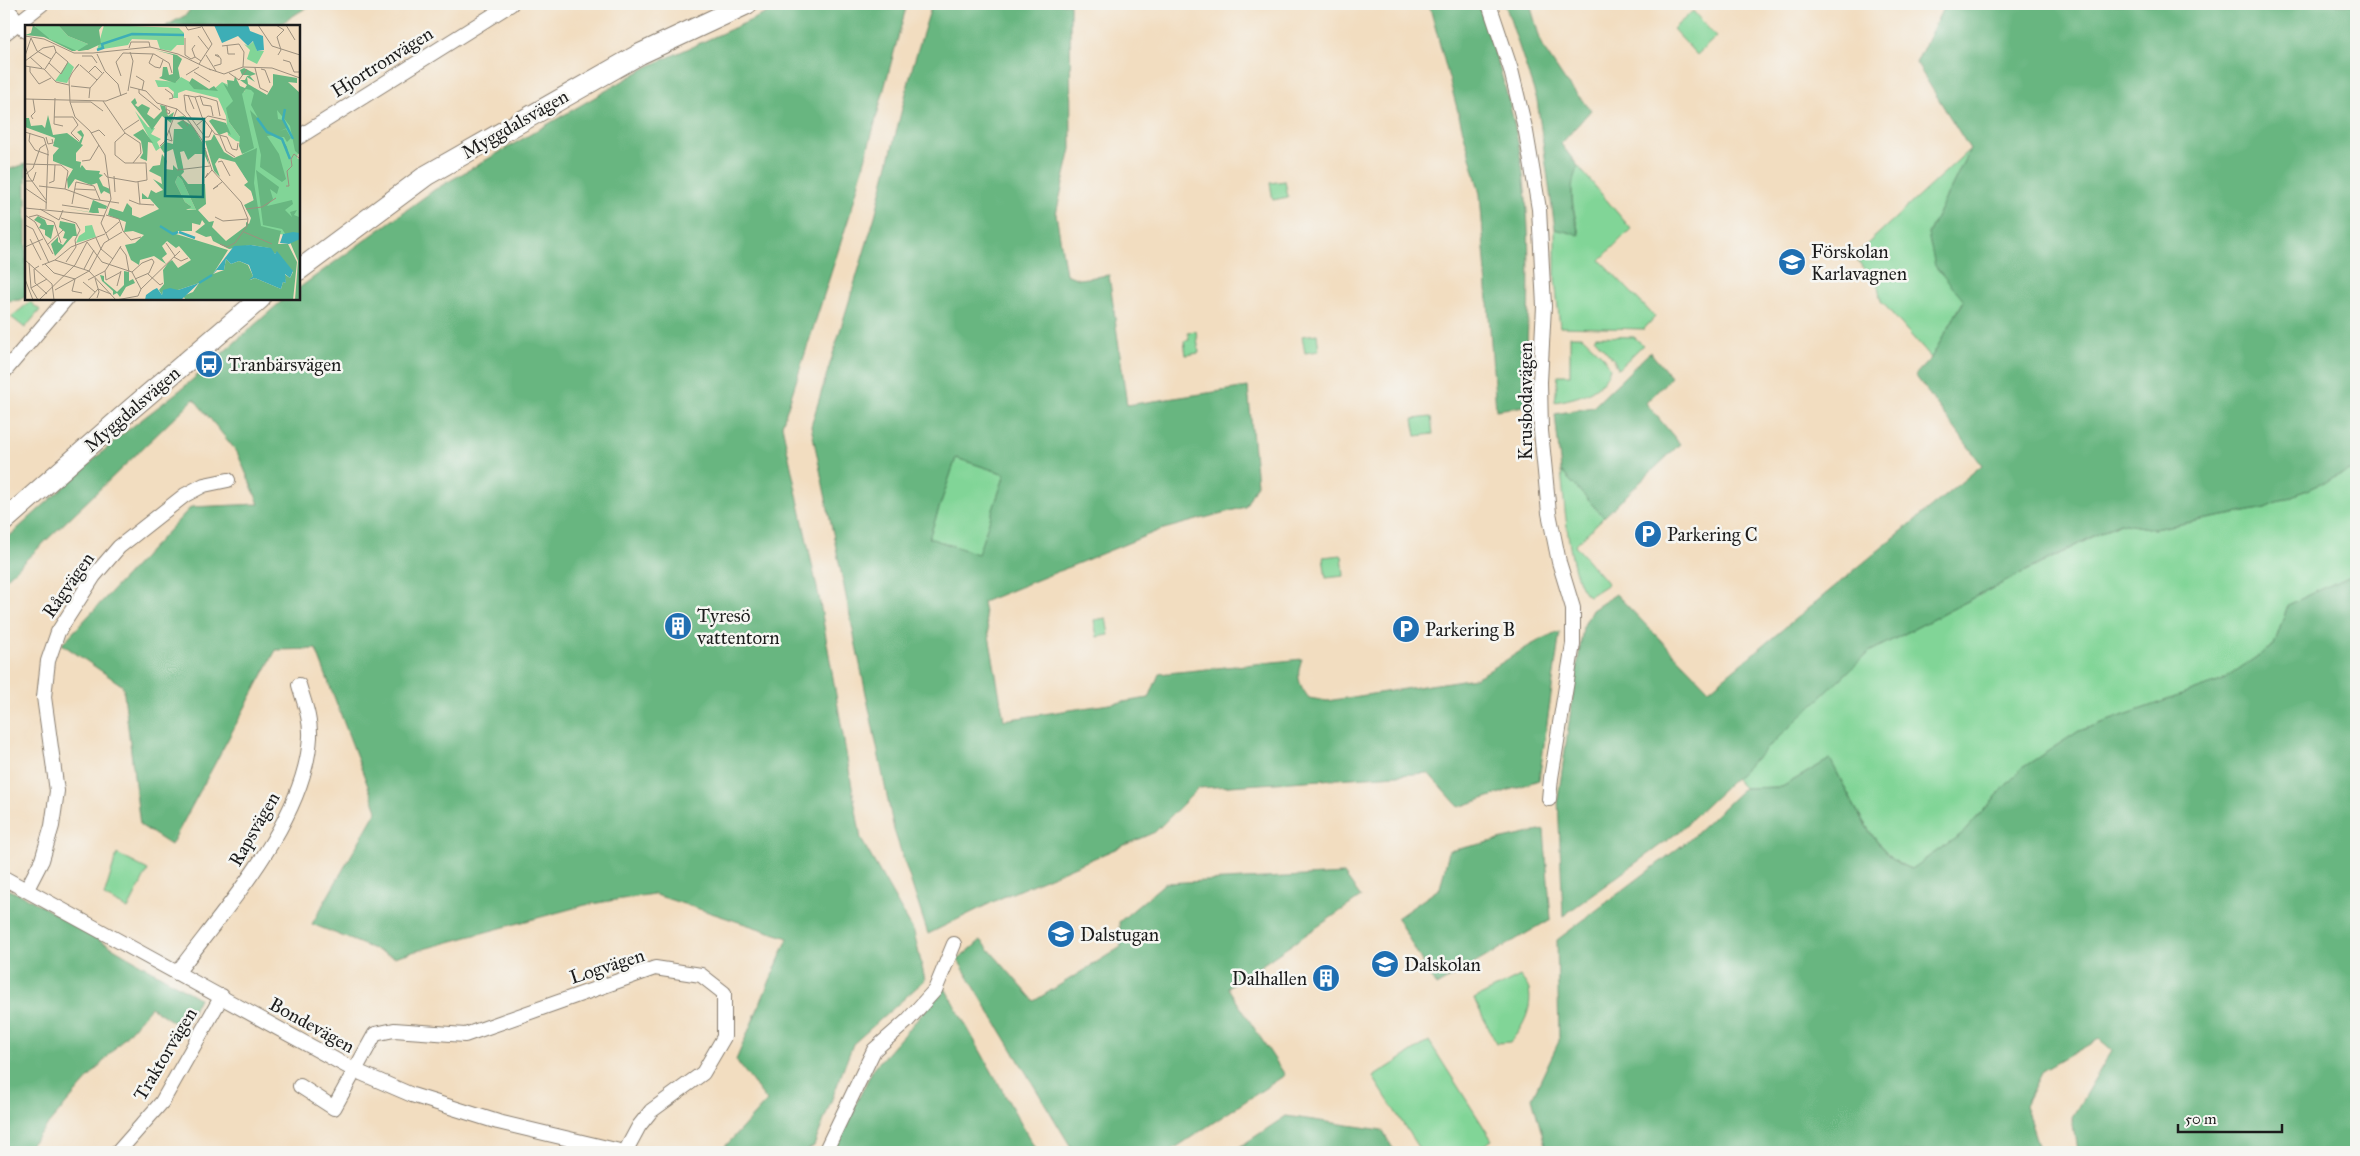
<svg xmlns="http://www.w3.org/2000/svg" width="2360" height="1156" viewBox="0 0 2360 1156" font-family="'IM FELL Great Primer',serif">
	<rect width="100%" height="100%" fill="#f6f6f2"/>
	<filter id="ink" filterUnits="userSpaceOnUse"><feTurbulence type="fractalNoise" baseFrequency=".02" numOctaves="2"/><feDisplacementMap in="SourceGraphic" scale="10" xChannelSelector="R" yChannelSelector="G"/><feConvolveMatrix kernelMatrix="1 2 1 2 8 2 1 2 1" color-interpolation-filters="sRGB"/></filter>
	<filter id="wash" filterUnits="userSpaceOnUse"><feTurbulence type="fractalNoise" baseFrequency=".0096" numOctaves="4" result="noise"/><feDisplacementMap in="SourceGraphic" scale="20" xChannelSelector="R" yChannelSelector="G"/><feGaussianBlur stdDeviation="1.12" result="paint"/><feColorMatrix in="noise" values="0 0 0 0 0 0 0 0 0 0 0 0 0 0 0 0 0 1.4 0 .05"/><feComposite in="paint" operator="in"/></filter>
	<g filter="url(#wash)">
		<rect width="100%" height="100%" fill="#f2ddc0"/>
		<!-- green -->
		<g fill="#81d597" stroke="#4e785a">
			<path d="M1693,11L1716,37L1697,55L1673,29Z"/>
			<path d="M1970,149L1928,234L1936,266L1964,300L1931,358L1881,301L1878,287L1854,256Z"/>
			<path d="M1578,166L1631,229L1600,260L1655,317L1644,329L1560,327L1555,279V229L1579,234L1573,207L1571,181Z"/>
			<path d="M1285,181L1288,197L1273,200L1270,183Z"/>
			<path d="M30,302L40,310L25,328L11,317Z"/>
			<path d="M1196,331L1199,353L1186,355L1184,341L1189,340L1188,332Z"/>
			<path d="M1317,334L1319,351L1305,353L1302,336Z"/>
			<path d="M1570,336H1582L1604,357L1610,368C1603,392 1577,398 1555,402L1558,375H1570Z"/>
			<path d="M1596,336L1634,337L1643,345L1618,369L1614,360L1594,338Z"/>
			<path d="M1431,417L1433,434L1416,436L1413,419Z"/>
			<path d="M956,458L1005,474L978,555L929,538Z"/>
			<path d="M2356,468V573L2288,605L2274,645L2221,681L2079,731L2022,768L1963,833L1911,869C1874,856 1849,793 1830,759L1782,787L1744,788L1735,778L1869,652L2120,523L2154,529L2266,508Z"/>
			<path d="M1561,471L1604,517L1575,545L1608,584L1589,596C1569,586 1564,495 1561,471Z"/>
			<path d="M1342,555L1344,576L1326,578L1323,557Z"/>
			<path d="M1106,618L1109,635L1097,637L1094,620Z"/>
			<path d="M117,854L148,870L128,909L104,896Z"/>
			<path d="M1520,976C1523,980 1528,986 1529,990C1533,1009 1522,1029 1510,1042L1496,1043L1474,999Z"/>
			<path d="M1429,1041L1492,1140L1474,1152H1421L1373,1077Z"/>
		</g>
		<!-- forest -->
		<g fill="#68b680" stroke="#42694e" fill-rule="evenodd">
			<path d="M194,4H312L277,26H166L186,15Z"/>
			<path d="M787,4H907L852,208L782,425L819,597L861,839L914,932L925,980L853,1044L814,1146L805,1152H720L767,1101L736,1060L788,938L653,894L585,905L394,957L312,924L377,810L316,649L276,650L171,845L140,825L123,686L62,644L191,507L259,504L237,452L194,399L4,581V541L119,437L184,387L284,299H299V288L434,190L647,67Z"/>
			<path d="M932,4H1070L1071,149L1056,214L1066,274L1079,279L1109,275L1127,405L1248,387L1257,484L1245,507L1160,530L983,602L1004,720L1149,698L1159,674L1302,659C1296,675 1298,684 1309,698L1327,701L1475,678C1504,664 1530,641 1560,632L1539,780L1459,807L1428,773L1199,788L1155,832L1003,897L928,934L894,830L811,426L875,216L913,65ZM956,458L1005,474L978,554L929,538Z"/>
			<path d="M1429,4H1478C1497,57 1514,110 1522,166C1534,244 1527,327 1525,406L1496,410L1480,194Z"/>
			<path d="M1505,4H1530L1542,46L1566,82L1591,110L1561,144L1578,166C1567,191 1573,209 1579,235L1555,229L1537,100Z"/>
			<path d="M1945,4H2356V468L2266,508L2154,529L2119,523L1869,652L1677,833L1563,916L1558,798L1583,627L1592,610L1616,594L1709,690L1982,465L1915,375L1931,358L1964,301L1935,266L1928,234L1970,149L1916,63Z"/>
			<path d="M26,164V296L21,300L4,301V171Z"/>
			<path d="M1650,352L1671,377L1646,403L1680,444L1604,517L1561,471L1555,414L1593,407Z"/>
			<path d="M2356,573V1152H2077L2072,1117L2112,1050L2099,1039L2042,1071L2025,1105L2039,1148L2037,1152H1547L1532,1098L1559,1041L1557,940L1689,840L1744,788L1782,787L1830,759C1848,792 1874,857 1911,869L1963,833L2022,768L2079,731L2221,681L2274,645L2288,605Z"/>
			<path d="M1544,830L1551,919L1436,986L1397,918L1440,888L1449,851Z"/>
			<path d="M1344,874L1361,897L1228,988L1285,1075L1169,1152H1074L958,960L981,940L1034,1001L1121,947L1119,922L1165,883Z"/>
			<path d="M4,888L26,897L199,998L184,1029L151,1007L24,1152H4Z"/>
			<path d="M945,988L1037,1152H832L873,1069Z"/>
			<path d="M1286,1116L1382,1130L1395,1152H1232Z"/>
		</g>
	</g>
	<g filter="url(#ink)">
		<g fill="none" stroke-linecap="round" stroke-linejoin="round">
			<!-- street casing -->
			<g stroke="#877c6e" stroke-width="16">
				<g id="street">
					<path d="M1489,4L1511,70L1526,132L1539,209L1544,306L1540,382L1541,431L1549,513L1559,562L1573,608V644L1551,778L1549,799"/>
					<path d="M4,5L26,31"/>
					<path d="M4,34L42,4"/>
					<path d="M299,137L511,4"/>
					<path d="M4,372L66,299"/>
					<path d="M4,878L354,1070L412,1095L498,1122L624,1152"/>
					<path d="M27,889L42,860L52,826L57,791L44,697L48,661L58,632L94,576L119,547L185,495L204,485L228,480"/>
					<path d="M177,973C225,908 305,821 310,737C311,719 304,702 299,685"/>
					<path d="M300,1086L334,1108L375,1034L394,1030L465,1035L655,968L701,975L724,993V1037L703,1073L651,1111L639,1126L625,1152"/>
					<path d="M118,1152L162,1102L222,996"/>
					<path d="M825,1152L874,1050L907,1021L935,990L954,944"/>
				</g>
			</g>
			<!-- secondary casing -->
			<g stroke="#877c6e" stroke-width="22">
				<g id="secondary">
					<path d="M299,270L427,175L640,54L747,4"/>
					<path d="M4,521L130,410L260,299"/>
				</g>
			</g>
			<!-- street -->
			<use href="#street" stroke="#fff" stroke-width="14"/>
			<!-- secondary -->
			<use href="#secondary" stroke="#fff" stroke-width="20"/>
		</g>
	</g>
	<!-- icons -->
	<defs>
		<g id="school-disc" transform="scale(1.4375)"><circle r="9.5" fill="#1f6fb2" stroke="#f6f6f2"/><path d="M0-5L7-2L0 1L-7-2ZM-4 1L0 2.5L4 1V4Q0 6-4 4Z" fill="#fff"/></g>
		<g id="bus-disc" transform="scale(1.4375)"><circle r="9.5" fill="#1f6fb2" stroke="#f6f6f2"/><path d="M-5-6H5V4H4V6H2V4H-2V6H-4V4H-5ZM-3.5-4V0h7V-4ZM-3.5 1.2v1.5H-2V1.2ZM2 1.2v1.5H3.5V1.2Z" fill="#fff"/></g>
		<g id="parking-disc" transform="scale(1.4375)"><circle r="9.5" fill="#1f6fb2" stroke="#f6f6f2"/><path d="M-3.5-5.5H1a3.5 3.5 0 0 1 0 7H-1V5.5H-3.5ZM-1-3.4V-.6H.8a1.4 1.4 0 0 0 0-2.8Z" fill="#fff"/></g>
		<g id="building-disc" transform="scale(1.4375)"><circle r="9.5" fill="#1f6fb2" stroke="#f6f6f2"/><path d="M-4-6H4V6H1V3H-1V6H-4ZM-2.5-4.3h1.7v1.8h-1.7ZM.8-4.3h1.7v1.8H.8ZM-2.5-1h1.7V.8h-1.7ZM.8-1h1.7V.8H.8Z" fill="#fff"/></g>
	</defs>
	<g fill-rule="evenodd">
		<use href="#school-disc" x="1792" y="262"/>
		<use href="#bus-disc" x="209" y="364"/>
		<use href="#parking-disc" x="1648" y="534"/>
		<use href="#building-disc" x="678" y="626"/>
		<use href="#parking-disc" x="1406" y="629"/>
		<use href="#school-disc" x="1061" y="934"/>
		<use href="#school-disc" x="1385" y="964"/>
		<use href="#building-disc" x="1326" y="978"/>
	</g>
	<g text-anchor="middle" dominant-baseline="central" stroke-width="5" stroke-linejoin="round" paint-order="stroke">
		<!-- street labels -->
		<g font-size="19" fill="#1c1c1c" stroke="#f6f6f2">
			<text transform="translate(382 62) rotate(-32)">Hjortronvägen</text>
			<text transform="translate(515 124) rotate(-30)">Myggdalsvägen</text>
			<text transform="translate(1525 401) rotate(-90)">Krusbodavägen</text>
			<text transform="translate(132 409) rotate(-41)">Myggdalsvägen</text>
			<text transform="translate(68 585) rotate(-55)">Rågvägen</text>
			<text transform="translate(254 829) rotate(-60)">Rapsvägen</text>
			<text transform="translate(607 966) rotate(-18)">Logvägen</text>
			<text transform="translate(312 1025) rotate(29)">Bondevägen</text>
			<text transform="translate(165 1054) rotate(-59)">Traktorvägen</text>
		</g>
		<!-- poi labels -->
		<g font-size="19" fill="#1c1c1c" stroke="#f6f6f2" text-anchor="start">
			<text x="1811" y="251">Förskolan<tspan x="1811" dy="22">Karlavagnen</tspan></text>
			<text x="228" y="364">Tranbärsvägen</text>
			<text x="1667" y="534">Parkering C</text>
			<text x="697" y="615">Tyresö<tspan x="697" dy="22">vattentorn</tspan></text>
			<text x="1425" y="629">Parkering B</text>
			<text x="1080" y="934">Dalstugan</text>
			<text x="1404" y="964">Dalskolan</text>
			<text x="1307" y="978" text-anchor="end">Dalhallen</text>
		</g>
	</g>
	<!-- overview -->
	<g transform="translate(25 25)">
		<rect width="275" height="275" fill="#f2ddc0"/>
		<path d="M10,0H33L43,11L63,19L57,25H46L12,7ZM79,0L154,3L159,8V20H152L146,26L135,24L132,15L107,14L103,20L72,25ZM229,16L232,26H239L232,39L222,34L225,25L219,19L223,21ZM43,37L49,42L42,58L30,56ZM156,52L179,65L189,64L197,57L219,67L222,61L244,71L261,54L275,120L272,133L275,135V208L261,210L234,206L226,161L218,149L219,104L203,90L204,97L215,112L216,117L211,116L203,110L201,91L193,73L161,65L153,68V73H148L149,67L143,62H133L130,55L151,57ZM110,86L123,102L130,103L126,109L136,114L132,117L135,123L131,126ZM153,151L157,155L171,185L160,184L167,182L160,177L150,157ZM67,200L71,212L51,218L54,211L60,207V201Z" fill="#81d597"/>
		<path d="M8,0L25,14L52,26L63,19L43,11L33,0H78L74,5L76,19L63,25H61L55,26H47L19,12L0,10L6,8ZM130,25L152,30L157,34L153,43L155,53L150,58L134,53L137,51L138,42H142L144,50L148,49V30ZM219,43L231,49L225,51L230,57L222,52L223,59L242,70L248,60V49L272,53V58L263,57L275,68V130L270,126L265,101L252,85L253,94L258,95L262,103L255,106L261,104L266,113L262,117L259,112H256L262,122L265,135L257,114L251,110L242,111L254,129L261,154L257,157L235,142L236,130L225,85L233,93L226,80L229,68L226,65L221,64L217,69L229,123L217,129L214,121L215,112L204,97L201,83L208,76L198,58L203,62L202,55L209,56L210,51L215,61L220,63L222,60L215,55H220L222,51L225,50H217L215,45ZM167,53L184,64L189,61L193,66L169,64L164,58ZM110,73L112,78L110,80L113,82L117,79L125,83L122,89L129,94L137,86L135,80L140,81L143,91L149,87L146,98L137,91L127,105L106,77ZM23,90L28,110L42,108L54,117L57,112L52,107L56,105L59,110L56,119L58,120L51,128V136L56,137L55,143L57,140L61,145L75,146L74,149L78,150L74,153L78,161L85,164V169L79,166L76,169L72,158L66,160L50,154L43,164L42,154L48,144L28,136V130L34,123L28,121L30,113L0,102V93H4L6,101L17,100L20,103ZM159,91L169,103L181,124H177L181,125L184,140L179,129H170L163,135L159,126L155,127L159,147L156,150L163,159H180L181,179L173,185L184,197L189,196L187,202L201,216L221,201V197L224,199L226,193L219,180L229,175L226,166L219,160L223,157L210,137L194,133L190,139L195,152L189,146L180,116L186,115L189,109L199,127L209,133L232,123L229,158L236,201L256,206L253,219H263L272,237L268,275H161L158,271L168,267L174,258L153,265L138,266L137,270L134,265L139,259L138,245L143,238L147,235L153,243L166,235L154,221L151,223L142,216L137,221L142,229L137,233L141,239L129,231L115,235L114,240L106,235L100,220L110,218L119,210L108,206L99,207L101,197L83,190L85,183L98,187L102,178L107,183V190L115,193L134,184L125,174H117V168L123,173L126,165L131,168L138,165L128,154L144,163L137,159L136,152L124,146L128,141L135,140L137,129L142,136L140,144L148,145V140L153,145L148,124L139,128L135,122L140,117L148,119L149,104H158L152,98L158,95L166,100L160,93L151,92ZM153,151L157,155L171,185H161L167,182L160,177L150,157ZM177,195L180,199L170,207L181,212L186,211L188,216L204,224L226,220L244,223L250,229L252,227L268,247L265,253L259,249L261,258L258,257L256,264L230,253L225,255L228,251L223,240L214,236L206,239L201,234L199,245L188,249L203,225L151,209L153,206H167V198L175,200ZM187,94L201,98L206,110L202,107L194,110L184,96ZM118,104L128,118L123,117L122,136L115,133L118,128L116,116L108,110ZM231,145L254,162L252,169L245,164L248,174L242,181L267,175L268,179L260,185L267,192L265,187L272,185L269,190L274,192L275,208L261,210L257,204L238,200ZM68,175L82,181L81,184L73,183L74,188H68L40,183L64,187ZM13,191L20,195L22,200H29L26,214L20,210V205L14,203L16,199L9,195ZM35,196L50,199L52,211H48L30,231L26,219L33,212V217L38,220L42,214L38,213L40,207L34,202ZM274,212L275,275H270L273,236L265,217ZM99,246L104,247V256L108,254L110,258L101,262L95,272L92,268L88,270V266L77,256L75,250L79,251V256L92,267L99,260Z" fill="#68b680" fill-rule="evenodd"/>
		<path d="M189,0H223L225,6L238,11L239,25L232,26L228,16L223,21L213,11L197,18ZM268,207L275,208V214L264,219L255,218L258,209ZM226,220L246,223L250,229L252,226L268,246L265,253L260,249L261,258L258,257L256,264L230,253L224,255L228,251L224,240L214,236L206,239L201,234L199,245H192L187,250L209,221ZM174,258L156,275H114H120L121,270L128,265L132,263L137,270L138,265L145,263L153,265Z" fill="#3daeb6"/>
		<path fill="none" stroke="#3daeb6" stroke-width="2.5" d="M72,25L78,23L77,19L107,9L159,10M260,84L258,94L268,114M232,93L242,107L257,114L265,134M135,201L148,209L153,207M154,207L170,213M174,258L187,250"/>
		<path fill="none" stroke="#9c907e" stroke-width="1" d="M160,0L163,5L176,2M233,0L247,21L275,30M251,0L259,5L252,12L256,25L253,30M261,0L270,15M0,11L19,14L49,28H68M173,11L184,25M6,13L12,26L26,34M160,13V30L166,34L170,32M170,20L167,24L170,32L176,36M202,20L203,29H210M197,21L214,19L219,27L218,42M104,23L106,17H124L125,22M68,28L125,22L153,29L186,45M72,29L80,46M128,29L124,38L130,42L135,43L138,35M181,30L191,46M0,31L6,13M57,31H67L72,38M5,32L17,43M258,35L265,37L269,47H275M0,36L18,23L29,21L31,27L20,44M24,38L36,49L43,37L31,27M174,39L187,19L176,0M55,40L72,55M0,41L19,44L31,57L44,60M189,41L196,39V34L193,30H190L194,32M5,42V47L14,59L26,53M230,43L235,63L243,67M184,44L199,49L218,42L247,43L275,53M236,44L240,45L245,58M80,46L93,59L96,71M169,47L185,57M63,48L70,41L77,48M204,48L214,55L222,44M161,50L174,42M96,51L91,37L98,28L129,29L144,38L147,48M111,51L119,56L117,65M46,61L65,63M105,62L121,66L132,78L152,84L161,92L177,115L187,145L216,177L223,194M114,64V68L135,85M140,64L147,69L148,73L144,74M103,66L108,36L105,27M163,70L169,84M175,71L192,76L195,91M170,72L175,71L178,80L186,81L188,91M30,73L29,99L38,101M64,73L65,63L79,47M0,74L81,76L102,68M78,76L100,108M45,77L44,54L47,48L54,39L50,44M45,77H66L78,86M45,77L50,92M141,81V82L142,88L144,89L145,86L141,84M29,92H48L53,100L46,108L54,116M50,92L65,106L80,130L86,174L76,198L84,215M8,94L6,91L10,87L8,74M150,94L158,95L163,101M172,100L183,91L201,95M99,105L114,95M187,105L184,112H180L161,86L159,70L170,72L177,92L190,109L202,112L207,124L212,125L213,118M0,107L19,113L23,126L21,184M5,108L4,116L10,125L24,130M66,108L74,105L80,111M100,108L115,118L116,128L108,138M195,111L201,126L210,132M21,112L23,119L28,118L27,114M141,114L147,116L144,105M135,121L140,116L152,84M57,136L65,135L74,120M193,137L197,136L205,151M0,139L36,140L43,146L40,164M0,141L4,152L21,175M152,145L185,141M79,148L82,152L111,157L122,155L121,138H100L90,130V117L100,108M183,148L180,153L187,145M0,150L8,143L15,123L21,119M89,151L90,167M0,156H8L11,147M113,157L115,179M24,158L29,156L30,140M14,161L40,164L67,174L94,178M193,161L188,164L197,157M261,161H264L262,146L267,141L266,134L269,129L275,134M0,163L22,178M50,164L70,165M104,175L114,179L129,180M0,177V183L80,191M47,179L51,157L69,161L75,175M37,180L64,184M15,184L34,195L38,185M221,184L237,182L251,173M0,190L10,197L28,229M81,190L94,194L98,206L106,215L116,212M4,192L12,190L29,197L36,218M190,192L198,196L223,194M36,193L51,198L55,205L50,215L51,222L41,237M0,200L8,204L24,238M219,207L247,219M81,208L94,197M71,213L76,224L88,234M5,214L16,235M62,217L77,237L107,247L116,264M141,218L150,231M195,219L202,222L210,218L222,201L223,194M22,220L38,205M0,222L18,214M95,222L101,230L104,247M149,232L156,236L163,233M0,235L27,259L29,275M30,235L64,246L91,275L113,271L116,264L155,226M4,238L6,263L13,275M20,239L29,248L50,254L47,266L57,268M17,240L30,235L46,222L80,209M14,241L9,244L10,258L22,269L20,267M59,244L69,225M80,246L81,255L96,247M107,247L117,238L127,234L129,237L124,248L110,254M123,249L135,260L138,258M70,253L74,267L72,273M0,254L8,275M63,255L80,246L96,221M58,257L70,267M92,261L96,246M6,263L22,254M30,265L64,246L79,218L97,207M14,275L50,240L62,217M63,275L73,264L86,269"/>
		<path fill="#0f766e" fill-opacity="0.15" stroke="#0f766e" stroke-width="2.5" d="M141,93L179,94L178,172L140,171Z"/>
		<rect width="275" height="275" fill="none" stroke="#1c1c1c" stroke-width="2.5"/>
	</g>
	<!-- margin -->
	<rect width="2360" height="1156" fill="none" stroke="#f6f6f2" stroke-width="20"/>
	<!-- scale -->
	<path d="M2178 1124v8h104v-8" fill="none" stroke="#1c1c1c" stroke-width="2.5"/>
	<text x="2185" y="1124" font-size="15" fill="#1c1c1c" stroke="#f6f6f2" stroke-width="4" paint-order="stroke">50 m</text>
</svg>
